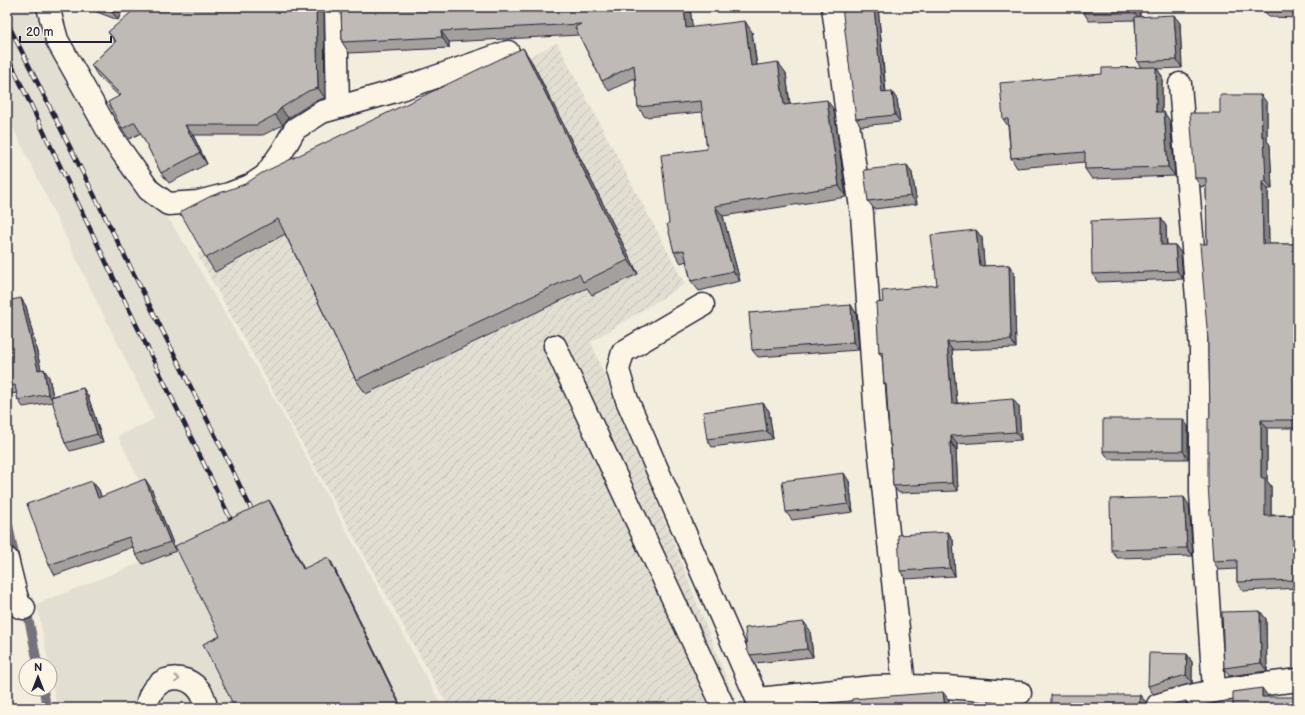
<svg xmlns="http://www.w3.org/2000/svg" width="1305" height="715" viewBox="0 0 1305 715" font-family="'Balsamiq Sans',sans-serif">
	<defs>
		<pattern id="industrial-furrows" width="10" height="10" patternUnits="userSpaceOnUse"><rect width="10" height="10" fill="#e3ded2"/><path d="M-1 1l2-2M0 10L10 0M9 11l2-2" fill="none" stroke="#c2beb5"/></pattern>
	</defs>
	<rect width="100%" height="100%" fill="#f3edde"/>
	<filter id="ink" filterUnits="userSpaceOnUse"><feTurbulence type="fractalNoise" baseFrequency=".025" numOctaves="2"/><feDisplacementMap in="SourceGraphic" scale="8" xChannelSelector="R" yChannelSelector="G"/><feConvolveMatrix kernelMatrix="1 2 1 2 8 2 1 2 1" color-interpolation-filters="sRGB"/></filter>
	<g filter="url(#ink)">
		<!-- built -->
		<path fill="#e3ded2" d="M7,7H31L186,246L281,411L443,708H57L50,672V665H49L37,604L172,550L118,436L155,419L101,310L7,115Z"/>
		<!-- industrial -->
		<path fill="url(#industrial-furrows)" d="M557,43L685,284L591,342L673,541L738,708H449L197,254L269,213L257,190Z"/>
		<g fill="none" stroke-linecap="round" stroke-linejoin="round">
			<!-- stream -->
			<g stroke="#75727b" stroke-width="9">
				<path d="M7,518L16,562"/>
				<path d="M26,606L38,665"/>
				<path d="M43,689L47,708"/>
			</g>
			<!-- minor casing -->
			<g stroke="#22223b" stroke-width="25">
				<g id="minor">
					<path d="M48,7L57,40L112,138L149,190L168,204L198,202L229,194L250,186L265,176L283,150L295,129L322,112L392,92L508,52"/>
					<path d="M336,7L338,107"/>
					<path d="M1180,84L1201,349V493L1214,690"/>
					<path d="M703,305L623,352L618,370L627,400L761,708"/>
					<path d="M555,346L724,708"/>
					<path d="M7,559L16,595L20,607L24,608"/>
					<path d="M904,686L946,687L1020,693"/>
					<path d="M758,699L874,687L904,686L876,418L862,214L849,130L833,7"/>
					<path d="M147,708C150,668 202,669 206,708"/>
					<path d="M1157,708L1158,705C1204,690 1250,686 1298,680"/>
				</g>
			</g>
			<!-- minor -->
			<use href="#minor" stroke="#fcf5e5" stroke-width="22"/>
			<!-- rail casing -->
			<g stroke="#22223b" stroke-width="4.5">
				<g id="rail">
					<path d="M7,22L222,449L256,519"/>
					<path d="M7,55L116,283L235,528"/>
				</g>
			</g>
			<!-- rail -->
			<use href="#rail" stroke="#fcf5e5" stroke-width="3" stroke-dasharray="9" stroke-linecap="butt"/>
		</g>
		<!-- wall -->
		<g fill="#a4a09d" stroke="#22223b">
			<path d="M84,7H124L118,20Z"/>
			<path d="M171,7H324L325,98L315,101L288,118L283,125L263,135H193L207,164L169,183L161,173L141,133L129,139L122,129L119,96L98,76L91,65L115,42L108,32L171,9Z"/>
			<path d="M341,7H690L692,28L752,32L757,65L786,73L790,104L834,110L846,197L723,216L740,281L699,291L691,281L686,261L681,263L674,252L669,223L707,149L703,112L645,117L638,107L635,78L609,91L602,81L579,35L449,42V48L349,53L342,42Z"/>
			<path d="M878,7L886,92L897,99L900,122L861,126L856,119Z"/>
			<path d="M1084,7H1140V17L1180,23L1182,68L1157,69L1162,76V112L1170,121L1175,176L1092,179L1085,169V162L1017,168L1011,158L1008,126L1003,119L1102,74L1141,67L1137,62L1135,20L1089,21L1084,13Z"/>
			<path d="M1298,7V18L1269,17L1262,8Z"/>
			<path d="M532,62L638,274L592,295L587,288L366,394L356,380L285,234L215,272L206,258L245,184Z"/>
			<path d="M1267,103V141L1270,145L1272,189H1268L1269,244H1298V428H1267V481L1271,486V515H1298V588L1243,591L1237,582V569L1219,570L1213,561L1209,361L1208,358L1207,244L1206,186L1201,187L1195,178L1220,113Z"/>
			<path d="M907,165L912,173L917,204L874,209L868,201Z"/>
			<path d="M1161,218L1166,226L1167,245H1175L1181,253L1183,279L1098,282L1092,274Z"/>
			<path d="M976,230L982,238L984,266L1009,265L1014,273L1016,348L952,350L957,403L1019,407L1021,440L957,444V450H956L958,491L899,493L893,486L891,447L890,445L886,387L884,384L882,356L879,353L883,302L937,285Z"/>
			<path d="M7,286L10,301L26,306L41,369L49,377L53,396L83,388L88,396L103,442L70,451L65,443L53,402L23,407L18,400L16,393L7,395Z"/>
			<path d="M851,305L856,313L859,350L758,357L752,350Z"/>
			<path d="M763,403L769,411L773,439L712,447L707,439Z"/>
			<path d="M1188,426V459H1109L1103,451Z"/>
			<path d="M92,481L99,490L101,497L151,488L176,551L143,564L136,555L133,547L55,575L49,565Z"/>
			<path d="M849,481L853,512L792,520L786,512Z"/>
			<path d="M1189,505L1193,556L1117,558L1111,550Z"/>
			<path d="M948,532L953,540L955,576L906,579L900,571Z"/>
			<path d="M1260,611L1266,619L1267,671L1229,676L1224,668Z"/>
			<path d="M810,630L813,657L755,663L750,655Z"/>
			<path d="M1187,654L1192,662V683L1153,694L1148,686Z"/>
		</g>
		<!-- shaded-wall -->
		<g fill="#86827f" stroke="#22223b">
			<path d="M115,7H124L118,20L113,13Z"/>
			<path d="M316,7H324L325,98L318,88Z"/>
			<path d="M684,7H690L694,39L686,28Z"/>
			<path d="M874,7H878L886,100L882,93Z"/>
			<path d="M1135,7H1140V20L1135,13Z"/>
			<path d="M1174,15L1180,23L1182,68L1177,60Z"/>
			<path d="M745,21L752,32L758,76L751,66Z"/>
			<path d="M441,31L449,42V48L442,37Z"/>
			<path d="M523,48L532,62L638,274L628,260Z"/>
			<path d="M778,62L786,73L791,116L784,105Z"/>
			<path d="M1156,67L1162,76V121L1156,112Z"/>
			<path d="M892,92L897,99L900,122L895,115Z"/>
			<path d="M1261,95L1267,103V141L1270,145L1272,189L1266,181L1262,137Z"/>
			<path d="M827,100L834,110L846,197L839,186Z"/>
			<path d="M281,108L288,118L283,125L275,115Z"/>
			<path d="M1164,112L1170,121L1175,176L1168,167Z"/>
			<path d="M185,125L193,135L207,164L200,153Z"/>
			<path d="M907,165L912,173L917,204L911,196Z"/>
			<path d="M1262,181L1268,189L1269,253L1263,244Z"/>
			<path d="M715,206L723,216L740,281L733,271Z"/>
			<path d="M1161,218L1166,226L1167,253L1161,245Z"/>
			<path d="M976,230L982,238L985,274L980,266Z"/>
			<path d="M1175,245L1181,253L1183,279L1177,271Z"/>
			<path d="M1009,265L1014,273L1016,348L1011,340Z"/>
			<path d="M7,286L12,309L7,301Z"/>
			<path d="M21,298L26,306L43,378L38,370Z"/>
			<path d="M851,305L856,313L859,350L853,342Z"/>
			<path d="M947,342L952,350L958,412L952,404Z"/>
			<path d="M44,369L49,377L54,402L48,394Z"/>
			<path d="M83,388L88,396L103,442L97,434Z"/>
			<path d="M1013,399L1019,407L1021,440L1016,432Z"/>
			<path d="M763,403L769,411L773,439L767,431Z"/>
			<path d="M1183,419L1188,426V459L1183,451Z"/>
			<path d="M1261,420L1267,428V481L1271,486V524L1265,516L1261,478Z"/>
			<path d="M951,436L957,444V450L951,442Z"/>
			<path d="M950,442L956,450L958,491L952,483Z"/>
			<path d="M844,473L849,481L853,512L848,504Z"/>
			<path d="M145,479L151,488L176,551L170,542Z"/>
			<path d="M92,481L99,490L105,507L98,498Z"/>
			<path d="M1184,497L1189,505L1193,556L1187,548Z"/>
			<path d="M269,500L273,506L307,575L303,569Z"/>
			<path d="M948,532L953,540L955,576L950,568Z"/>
			<path d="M328,557L332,563L402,708H401Z"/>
			<path d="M1260,611L1266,619L1267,671L1261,663Z"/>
			<path d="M804,622L810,630L813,657L807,649Z"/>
			<path d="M1187,654L1192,662V683L1186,675Z"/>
			<path d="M1262,688L1268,696V705L1262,697Z"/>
			<path d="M943,692L949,700L950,708H945Z"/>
			<path d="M1140,695L1146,702L1145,708H1142L1139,702Z"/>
			<path d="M1186,701L1191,708H1186Z"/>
		</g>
		<!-- building -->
		<g fill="#bfbab6" stroke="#22223b">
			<path d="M99,7H115L113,13Z"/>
			<path d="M171,7H316L318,88L308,91L281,108L275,115L256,125H185L200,153L161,173L135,122L122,129L108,102L121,95L91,65L116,41L108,32L135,9H171Z"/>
			<path d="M341,7H684L686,28L745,21L751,66L778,62L784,105L827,100L839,186L715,206L733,271L691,281L684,250L674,252L667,224L669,223L661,155L707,149L701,101L638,107L634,65L602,81L575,27L581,24L441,31L442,37L342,42Z"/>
			<path d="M842,7H874L882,93L892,92L895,115L856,119Z"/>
			<rect x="1084" y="7" width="51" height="6"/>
			<path d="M1262,7H1298V10L1262,8Z"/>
			<path d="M1174,15L1177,60L1137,62L1135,17Z"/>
			<path d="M523,48L628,260L583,282L579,274L356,380L278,219L206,258L180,212L211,196L245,184L262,173Z"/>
			<path d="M1156,67V112H1164L1168,167L1085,169V152L1011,158L1008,119H1003L1000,83L1102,74V68Z"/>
			<path d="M1220,95H1261L1262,137L1264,136L1266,181H1262L1263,244H1298V420H1261V478H1265V516L1298,515V580L1237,582V560L1213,561L1208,484V418H1210L1209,358H1208V340L1200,244H1207L1206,178H1195L1190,113H1220Z"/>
			<path d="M907,165L911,196L868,201L864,170Z"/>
			<path d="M1161,218V245H1175L1177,271L1092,274L1091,221Z"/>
			<path d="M976,230L980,266L1009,265L1011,340L947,342L952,404L1013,399L1016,432L951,436V442H950L952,483L893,486L891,445H890L886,384H884L882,352L879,353L876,303L883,302L882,291L937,285L931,235Z"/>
			<path d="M21,298L38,370L44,369L48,394L18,400L15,385L7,386V301Z"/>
			<path d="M851,305L853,342L752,350L749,313Z"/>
			<path d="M83,388L97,434L65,443L51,397Z"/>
			<path d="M763,403L767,431L707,439L703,412Z"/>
			<rect x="1103" y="419" width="80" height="32"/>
			<path d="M844,473L848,504L786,512L782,481Z"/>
			<path d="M145,479L170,542L136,555L129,537L49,565L27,504L92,481L98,498Z"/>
			<path d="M1184,497L1187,548L1111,550L1110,499Z"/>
			<path d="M269,500L303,569L328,557L401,708H235L203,644L220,636L175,546Z"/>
			<path d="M948,532L950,568L900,571L898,535Z"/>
			<path d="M1260,611L1261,663L1224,668L1222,612Z"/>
			<path d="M804,622L807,649L750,655L747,650L745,628Z"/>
			<path d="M1149,653L1187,654L1186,675L1148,686Z"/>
			<path d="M1262,688V697H1298V708H1233V692Z"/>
			<path d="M943,692L945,708H790V706L852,701V699Z"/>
			<path d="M1051,695H1140L1139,702L1142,708H1051Z"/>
			<path d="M1186,701V708H1160H1161Z"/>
		</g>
		<!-- one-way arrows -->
		<defs><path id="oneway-chevron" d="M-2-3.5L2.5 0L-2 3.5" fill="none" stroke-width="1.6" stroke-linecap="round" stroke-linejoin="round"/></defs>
		<use stroke="#9a9698" href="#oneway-chevron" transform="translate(177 679) rotate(2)"/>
	</g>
	<!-- margin -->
	<rect width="1305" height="715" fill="none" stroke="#fcf5e5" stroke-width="24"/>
	<rect x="12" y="12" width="1281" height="691" fill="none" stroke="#22223b" stroke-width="1.5" filter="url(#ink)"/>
	<!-- north arrow -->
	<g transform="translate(38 677)"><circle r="19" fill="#fcf5e5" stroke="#a5a1a1"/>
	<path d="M0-3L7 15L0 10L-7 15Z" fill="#22223b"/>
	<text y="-6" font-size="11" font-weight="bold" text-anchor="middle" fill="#22223b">N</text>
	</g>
	<!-- scale -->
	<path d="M20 36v6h91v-6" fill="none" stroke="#22223b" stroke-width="2"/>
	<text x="26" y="36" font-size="12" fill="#22223b" stroke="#fcf5e5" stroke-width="3" paint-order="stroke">20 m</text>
</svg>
